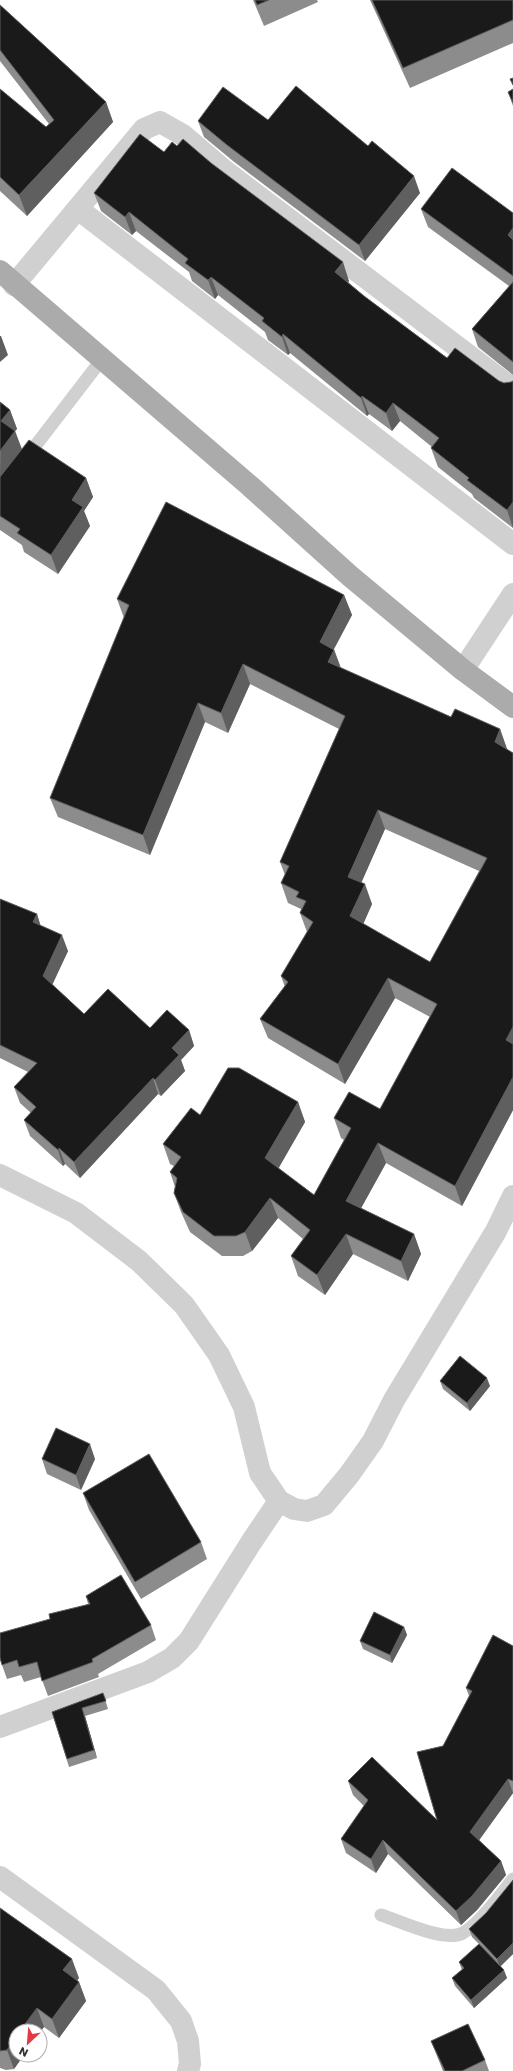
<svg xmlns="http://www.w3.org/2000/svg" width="513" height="2071" viewBox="0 0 513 2071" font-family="Poppins,sans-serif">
	<rect width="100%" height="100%" fill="#fff"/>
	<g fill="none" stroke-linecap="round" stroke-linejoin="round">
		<!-- lane -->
		<g stroke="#d0d0d0" stroke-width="13">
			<path d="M26,458L102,359"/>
			<path d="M381,1915C400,1921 445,1943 463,1933C480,1923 501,1894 513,1879"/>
		</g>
		<!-- street -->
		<g stroke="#d0d0d0" stroke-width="22">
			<path d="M78,209L513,544"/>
			<path d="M14,285L144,129L160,122L183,135L225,171L513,389"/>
			<path d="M463,670L513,594"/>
			<path d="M0,1175L76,1213L139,1261L184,1305L219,1355L244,1407L260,1473L279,1501"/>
			<path d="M0,1727L148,1672L172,1658L189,1641L252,1541L279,1501L294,1509L307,1511L324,1505L349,1475L373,1441L394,1400L496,1231L513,1196"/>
			<path d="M0,1877L156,1990L181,2021L188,2041L190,2064L188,2071"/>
		</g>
		<!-- primary -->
		<path stroke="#ababab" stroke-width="22" d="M0,271L250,486L350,576L463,670L513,707"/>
	</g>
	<!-- wall -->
	<g fill="#8c8c8c" fill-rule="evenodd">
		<path d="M253,0H317L318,2L264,26Z"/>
		<path d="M370,0H513V43L410,88Z"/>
		<path d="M0,5L106,102L113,122L27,216L0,191V89L46,127L49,124L0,61Z"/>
		<path d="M513,89V106L508,92Z"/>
		<path d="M268,120L420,193L365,261L233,161L204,137L198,121Z"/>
		<path d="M164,152L349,281L348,282L364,296L447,358L504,383L511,382L513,381V528L474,498L472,494L438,467L431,448L432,447L400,421L392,431L369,414L367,416L290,353L288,355L268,340L265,332L218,295L215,299L192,281L189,272L136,231L132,235L101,211L94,193Z"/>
		<path d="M421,209L513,213V375L478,347L472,329L509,286L428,227Z"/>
		<path d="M0,402L10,410L17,429L15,431L22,449L86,478L93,497L84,511L90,526L58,574L24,552L22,545L0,530Z"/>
		<path d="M344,595L352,615L334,649L341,668L451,717L500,729L507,749L513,753V1110L462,1206L386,1163L361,1208L414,1234L421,1254L408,1281L353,1254L325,1295L298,1276L291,1256L303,1239L278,1218L252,1251L243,1256H222L190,1232L181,1212L174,1193L175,1187L170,1172L174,1166L170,1164L163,1144L200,1115L298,1102L305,1122L278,1168L314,1195L344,1140L341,1138L334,1118L380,1109L430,1017L395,998L345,1084L268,1038L260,1019L285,987L281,976L307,932L300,913L301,909L288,903L281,883L285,875L280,862L339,729L250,684L228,733L205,722L150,855L58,817L50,798L124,618L117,599ZM385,829L479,871L430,962L363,924L372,904L361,883Z"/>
		<path d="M0,899L37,914L40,925L68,951L52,984L84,1014L150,1028L189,1030L194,1046L181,1060L185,1071L161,1096L158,1094L80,1178L65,1164L63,1166L30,1136L24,1120L31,1113L20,1103L14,1087L28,1072L0,1058Z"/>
		<path d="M440,1381L490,1386L470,1411L443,1389Z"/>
		<path d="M42,1459H95L81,1490L47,1474Z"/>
		<path d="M83,1493L201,1542L207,1559L141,1599L89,1510Z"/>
		<path d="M86,1596L151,1625L156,1640L98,1674L99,1677L48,1696L41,1677L24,1682L21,1675L7,1679L2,1665L50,1619L88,1604Z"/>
		<path d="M404,1627L407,1635L392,1663L363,1649L360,1641Z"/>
		<path d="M513,1646V1793L479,1840L501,1861L506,1875L477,1910L461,1925L388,1854L376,1873L346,1853L341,1839L364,1806L353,1795L348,1781L437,1820L443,1746L469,1696L466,1688Z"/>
		<path d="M103,1693L108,1709L85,1716L97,1758L69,1767L52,1712Z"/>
		<path d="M0,1908L79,1978L77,1980L79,1982L86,2001L59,2038L44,2027L40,2032V2031L16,2055H24L14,2069L6,2070L0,2068Z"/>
		<path d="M469,1929L513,1954L500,1966L507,1978L474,2008L455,1986L452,1978L462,1970L459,1962L479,1944L472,1937Z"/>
		<path d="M431,2041L485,2060L489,2071H443Z"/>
	</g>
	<!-- shaded-wall -->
	<g fill="#5f5f5f">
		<path d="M106,102L113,122L27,216L19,195Z"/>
		<path d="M414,176L420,193L365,261L359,245Z"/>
		<path d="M129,212L136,231L132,235L125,217Z"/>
		<path d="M513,228V249L508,235Z"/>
		<path d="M343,262L349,281L342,290L335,272Z"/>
		<path d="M211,277L218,295L215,299L208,280Z"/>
		<path d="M283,334L290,353L288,355L282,337Z"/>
		<path d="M0,336H1L8,355L0,362Z"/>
		<path d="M362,396L369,414L367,416L361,398Z"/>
		<path d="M393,403L400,421L392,431L386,413Z"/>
		<path d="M10,410L17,429L15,431L22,450L0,479L1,421Z"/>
		<path d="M86,478L93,497L84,511L90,526L58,574L51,555L72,500Z"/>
		<path d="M513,502V528L507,510Z"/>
		<path d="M344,595L352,615L327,662L320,642Z"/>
		<path d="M334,650L341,669L328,662Z"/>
		<path d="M243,664L250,684L228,733L221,713Z"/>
		<path d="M198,703L205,722L150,855L143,835Z"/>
		<path d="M500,729L507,749L502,762L495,742Z"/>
		<path d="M378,810L385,829L355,897L348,877Z"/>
		<path d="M365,884L372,904L358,936L350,916Z"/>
		<path d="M37,914L42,930L33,922Z"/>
		<path d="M62,935L68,951L49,992L43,976Z"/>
		<path d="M388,978L395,998L345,1084L338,1064Z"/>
		<path d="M513,1027V1060L506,1040Z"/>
		<path d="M189,1030L194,1046L181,1060L185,1071L161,1096L155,1080L172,1048Z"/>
		<path d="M513,1077V1110L462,1206L455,1186Z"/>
		<path d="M153,1078L158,1094L80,1178L74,1162Z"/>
		<path d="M298,1102L305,1122L273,1178L265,1158Z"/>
		<path d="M378,1143L386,1163L354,1221L346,1201Z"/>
		<path d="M59,1148L65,1164L63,1166L58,1150Z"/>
		<path d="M270,1198L278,1218L252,1251L245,1232Z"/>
		<path d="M346,1234L353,1254L325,1295L317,1275Z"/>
		<path d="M414,1234L421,1254L408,1281L401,1261Z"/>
		<path d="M487,1378L490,1386L470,1411L467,1403Z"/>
		<path d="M90,1444L95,1459L81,1490L76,1475Z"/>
		<path d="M404,1627L407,1635L392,1663L390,1655Z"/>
		<path d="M82,1708L85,1716L97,1758L94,1750Z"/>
		<path d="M508,1779L513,1793L475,1846L470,1832Z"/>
		<path d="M383,1840L388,1854L376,1873L371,1859Z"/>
		<path d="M501,1861L506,1875L477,1910L461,1925L456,1911Z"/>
		<path d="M513,1943V1954L500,1967L497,1959Z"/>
		<path d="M72,1959L79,1978L70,1990L63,1970Z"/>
		<path d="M504,1970L507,1978L474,2008L471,2000Z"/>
		<path d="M79,1982L86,2001L59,2038L52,2019Z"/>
		<path d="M37,2008L44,2027L40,2032V2031H20Z"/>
		<path d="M16,2037V2055H24L14,2069L7,2050Z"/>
	</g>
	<!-- building -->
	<g fill="#1a1a1a" stroke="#5f5f5f" fill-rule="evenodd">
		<path d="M255,0H269L257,5Z"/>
		<path d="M372,0H513V20L403,68Z"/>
		<path d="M0,5L106,102L19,195L0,177V89L46,127L54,120L0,50Z"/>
		<path d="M513,78V85L510,79Z"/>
		<path d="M296,86L368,146L372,141L414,176L359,245L227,145L198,121L223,87L268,120Z"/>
		<path d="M513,89V103L508,92Z"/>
		<path d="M140,134L164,152L172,142L177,146L183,139L211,163L343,262L335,272L364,296L447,358L455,348L499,381L504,383L511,382L513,381V502L507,510L467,480L469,478L431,448L439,438L393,403L386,413L362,396L361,398L283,334L282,337L262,321L264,318L211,277L208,280L185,263L188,259L129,212L125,217L94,193Z"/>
		<path d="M452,168L513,213V228L508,235L513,240V276L421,209Z"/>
		<path d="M513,282V362L472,329Z"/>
		<path d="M0,402L10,410L1,421L15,431L0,451Z"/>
		<path d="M29,440L86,478L72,500L83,507L51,555L17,533L20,529L0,516V477Z"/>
		<path d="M166,502L344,595L320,642L334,650L328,662L451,717L455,709L500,729L495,742L513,753V1027L506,1040L513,1044V1077L455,1186L378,1143L346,1201L414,1234L401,1261L346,1234L317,1275L291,1256L310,1230L270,1198L245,1232L236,1236H214L183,1212L174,1193L177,1178L170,1172L181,1157L163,1144L191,1108L200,1115L228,1068H239L298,1102L265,1158L314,1195L351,1128L334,1118L349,1092L380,1109L437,1004L388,978L338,1064L260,1019L288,982L281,976L313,922L300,913L306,901L296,897L299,892L281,883L289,866L280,862L345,716L243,664L221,713L198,703L143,835L50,798L129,605L117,599ZM378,810L487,858L430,962L350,916L365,884L348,877Z"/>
		<path d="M0,899L37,914L33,922L62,935L43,976L84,1014L108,989L150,1028L167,1010L189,1030L172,1048L179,1055L155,1080L153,1078L74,1162L59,1148L58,1150L24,1120L36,1107L14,1087L37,1063L0,1045Z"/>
		<path d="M460,1356L487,1378L467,1403L440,1381Z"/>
		<path d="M56,1428L90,1444L76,1475L42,1459Z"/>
		<path d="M149,1454L201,1542L135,1582L83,1493Z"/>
		<path d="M121,1575L151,1625L92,1659L93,1662L42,1681L37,1662L19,1667L17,1660L2,1665L0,1658V1633L50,1619L49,1614L90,1604L86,1596Z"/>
		<path d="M374,1612L404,1627L390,1655L360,1641Z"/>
		<path d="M493,1635L513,1646V1781L508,1779L470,1832L501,1861L472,1896L456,1911L383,1840L371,1859L341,1839L368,1800L348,1781L372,1757L437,1820L417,1752L443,1746L472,1691L466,1688Z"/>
		<path d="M103,1693L106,1701L82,1708L94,1750L67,1759L52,1712Z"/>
		<path d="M513,1880V1943L497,1959L469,1929L486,1913Z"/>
		<path d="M0,1908L72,1959L63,1970L79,1982L52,2019L37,2008L20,2031H16V2037L7,2050L0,2051Z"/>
		<path d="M479,1944L504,1970L471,2000L452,1978L464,1968L459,1962Z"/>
		<path d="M468,2024L485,2060L462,2071H445L431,2041Z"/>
	</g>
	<!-- north arrow -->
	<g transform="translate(28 2043) rotate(206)"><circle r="19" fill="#ffffff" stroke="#adadad"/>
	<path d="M0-3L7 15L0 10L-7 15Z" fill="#e63946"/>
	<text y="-6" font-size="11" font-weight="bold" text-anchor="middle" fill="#333333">N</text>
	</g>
</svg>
